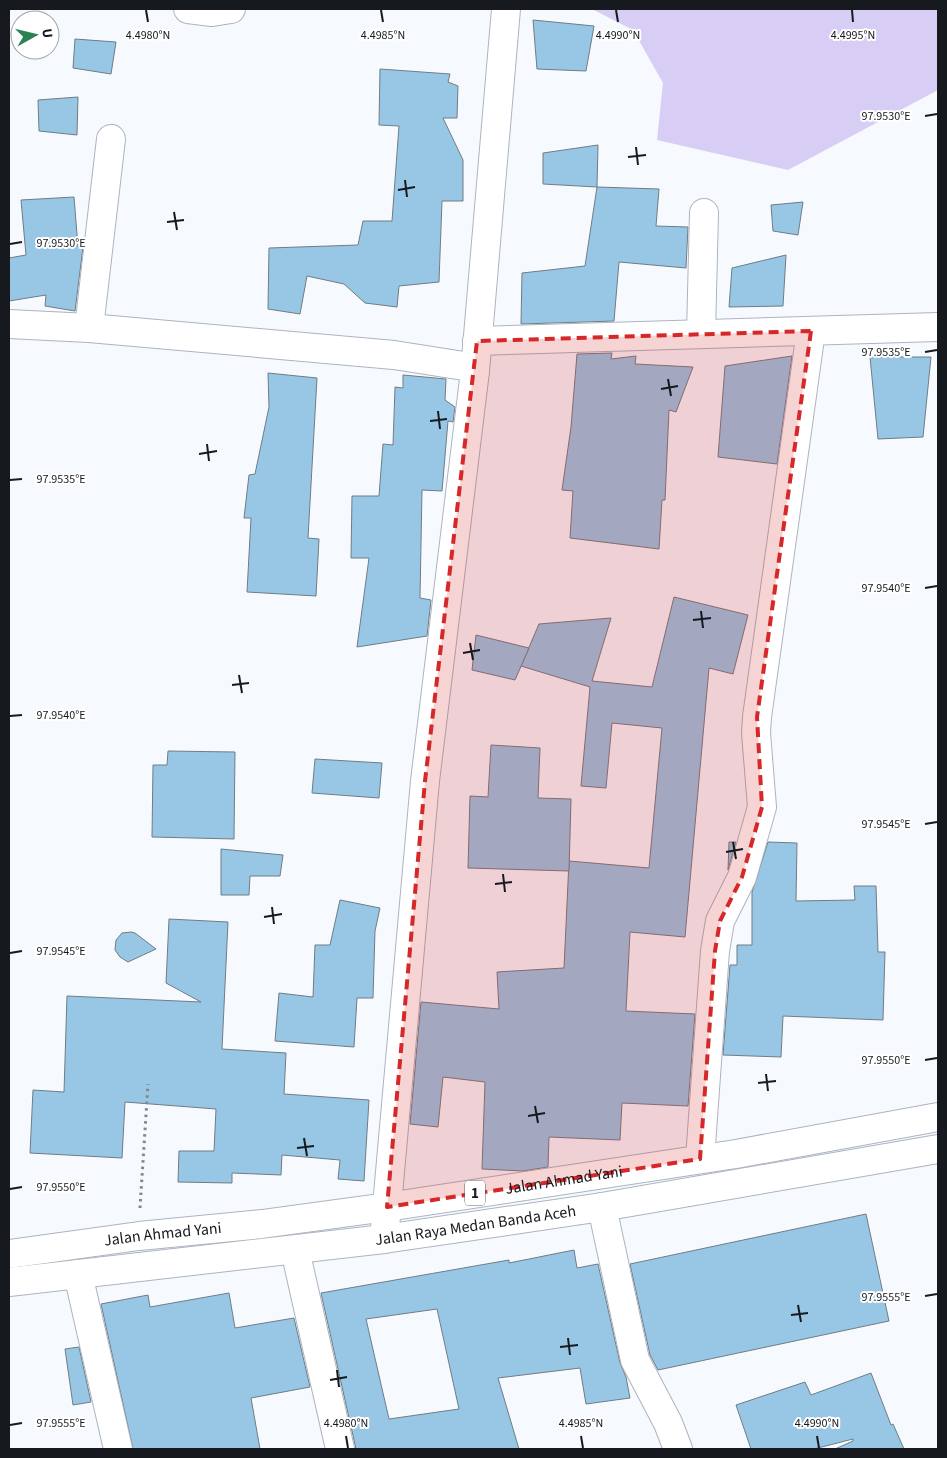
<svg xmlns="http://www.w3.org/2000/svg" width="947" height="1458" viewBox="0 0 947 1458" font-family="'Source Sans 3',sans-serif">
	<rect width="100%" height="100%" fill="#f6faff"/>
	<!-- green -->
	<path fill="#d7cdf5" d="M592,9H938V90L788,170L657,140L663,83L633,30Z"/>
	<!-- building -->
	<g fill="#97c7e5" stroke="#707c84" fill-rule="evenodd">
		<path d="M533,20L594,26L586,71L537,69Z"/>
		<path d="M75,39L116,42L111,74L73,68Z"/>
		<path d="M380,69L450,74L448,82L458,86L457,118H443L463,160V201H442L439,282L399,286L397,307L365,303L344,284L307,276L300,314L268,309L269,248L358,245L363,221H392L399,126L379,125Z"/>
		<path d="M78,97L77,135L39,131L38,100Z"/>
		<path d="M598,145L597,187L543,184V153Z"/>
		<path d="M597,187L659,189L656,226L688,227L686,268L619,262L614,321L521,324L522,273L585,266Z"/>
		<path d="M74,197L78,247H83L75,311L45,306L46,295L9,301V258L26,255L21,200Z"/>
		<path d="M803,202L798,235L773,231L771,205Z"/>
		<path d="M786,255L783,306L729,307L732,268Z"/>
		<path d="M612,353L611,359L636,356L635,364L693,367L676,412L669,410L665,500H662L659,549L570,538L573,491L562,490L571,427L577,354Z"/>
		<path d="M792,356L777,464L718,457L725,366Z"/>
		<path d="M870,357H931L923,437L878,439Z"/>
		<path d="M268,373L317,378L308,538L319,539L316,596L247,592L251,518H244L249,475L255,474L269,407Z"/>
		<path d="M403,375L446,379L445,400L455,407L453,422L448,421L442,491L422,490L420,598L431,600L427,636L357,647L369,558H351L352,496H379L383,444L393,445L395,387L403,388Z"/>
		<path d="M674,597L748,615L733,674L709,668L685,937L630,932L626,1011L695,1014L688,1106L622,1103L620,1140L549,1137L548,1167L523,1171L482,1169L485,1082L443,1077L438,1127L410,1124L421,1002L499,1009L497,972L564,968L569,861L649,868L662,728L612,723L606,788L581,786L590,687L521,666L539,624L611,618L592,681L652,687Z"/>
		<path d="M476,635L529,648L515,680L472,670Z"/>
		<path d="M491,745L540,748L538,798L571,799L569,871L468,868L470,796L488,797Z"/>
		<path d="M168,751L235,752L234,839L152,837L153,765H167Z"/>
		<path d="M315,759L382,763L379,798L312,793Z"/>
		<path d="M729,842H736L728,870Z"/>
		<path d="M768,842L797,843L796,901L855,900L854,886H876L878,952H885L883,1020L783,1016L781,1057L723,1055L730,965H737V945H752V892Z"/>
		<path d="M221,849L283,855L280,876H250L249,895H221Z"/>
		<path d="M340,900L380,908L375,931L373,998H357L354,1047L275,1041L279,993L313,997L315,945H330Z"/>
		<path d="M169,919L228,922L222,1049L286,1053L284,1094L369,1100L364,1181L338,1179L340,1160L282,1155L281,1175L232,1173V1183L178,1182L179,1151H214L216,1109L125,1102L122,1158L30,1153L33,1090L64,1092L67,996L201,1002L166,983Z"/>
		<path d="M131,932L135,933L156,949L128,962L120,957L115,950L116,940L122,933Z"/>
		<path d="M866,1214L889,1321L658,1370L650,1355L630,1264Z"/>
		<path d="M574,1250L577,1268L598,1264L620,1363L626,1377L630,1398L586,1404L580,1368L498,1378L519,1449H356L321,1293L509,1260V1263ZM437,1309L459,1409L389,1419L366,1319Z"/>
		<path d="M229,1293L235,1328L294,1318L310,1387L251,1398L260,1449H133L101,1304L148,1295L150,1307Z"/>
		<path d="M79,1347L91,1402L73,1405L65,1349Z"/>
		<path d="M871,1373L891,1425L893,1424L904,1449H835L853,1441V1439L814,1449H751L736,1405L805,1382L811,1395Z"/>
	</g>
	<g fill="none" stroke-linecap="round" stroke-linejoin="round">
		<!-- street casing -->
		<g stroke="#acb4c0" stroke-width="30">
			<g id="street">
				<path d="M188,9L212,12L231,9"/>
				<path d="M9,324L89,328L394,355L464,366L475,371"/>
				<path d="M89,328L111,139"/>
				<path d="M701,334L704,213"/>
				<path d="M477,341L938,327"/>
				<path d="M700,1159L715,951L720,921L742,877L762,807L756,733L757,717L811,331"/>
				<path d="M602,1207L635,1360L668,1423L678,1449"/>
				<path d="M295,1250L340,1449"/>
				<path d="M78,1274L118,1449"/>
			</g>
		</g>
		<!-- secondary casing -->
		<g stroke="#acb4c0" stroke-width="30">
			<path id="secondary" d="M384,1239L425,781L475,371L506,9"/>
		</g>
		<!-- primary casing -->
		<g stroke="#acb4c0" stroke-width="30">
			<g id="primary">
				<path id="s1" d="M9,1254L139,1236L262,1224L387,1207L736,1154L938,1117"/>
				<path id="s2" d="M9,1282L384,1239L602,1207L938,1149"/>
			</g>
		</g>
		<!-- path -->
		<path stroke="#82858a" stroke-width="3" stroke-dasharray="2.5 4" stroke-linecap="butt" d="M140,1208L148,1084"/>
		<!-- street -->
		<use href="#street" stroke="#fff" stroke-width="28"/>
		<!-- secondary -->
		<use href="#secondary" stroke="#fff" stroke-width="28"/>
		<!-- primary -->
		<use href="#primary" stroke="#fff" stroke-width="28"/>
	</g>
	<!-- marked area -->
	<path fill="#d62828" fill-opacity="0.2" stroke="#d62828" stroke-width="4" stroke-dasharray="10 6" stroke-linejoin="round" d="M811,331L757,717L762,807L742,877L720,921L715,951L700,1159L387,1207L425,781L477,341Z"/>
	<!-- ticks -->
	<path fill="none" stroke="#16191d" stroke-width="2" d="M146,10L148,22M381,10L383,22M616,10L618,22M852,10L853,22M925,116L937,114M636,147L638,165M628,157L646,155M405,180L407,197M398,190L415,187M174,212L177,230M167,222L184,220M10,244L22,242M925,352L937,350M668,379L671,396M661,389L678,386M438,411L440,429M430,421L447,419M207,444L209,461M199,454L217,451M10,480L22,479M925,588L937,586M701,611L703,628M693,620L711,618M470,643L473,660M463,653L480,650M239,675L242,693M232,685L249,683M10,716L22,715M925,824L937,822M733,842L736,859M726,852L743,849M503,874L505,892M495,884L512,882M272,907L274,924M264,917L282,914M10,953L22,951M925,1060L937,1058M766,1074L768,1091M758,1083L776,1081M535,1106L538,1123M528,1116L545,1113M304,1138L307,1156M297,1148L314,1146M10,1189L22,1187M925,1296L937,1294M798,1305L801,1322M791,1315L808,1313M568,1338L570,1355M560,1347L578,1345M337,1370L339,1387M330,1380L347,1377M10,1425L22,1423M346,1436L348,1448M581,1436L583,1448M817,1436L819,1448"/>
	<g text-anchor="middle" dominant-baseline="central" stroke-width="4" stroke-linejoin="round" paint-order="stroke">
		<!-- shield labels -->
		<rect fill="#fff" stroke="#5c5e61" stroke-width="1" x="465" y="1180.5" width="20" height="25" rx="4"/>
		<g font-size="15" font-weight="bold" fill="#16191d">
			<text x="475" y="1193">1</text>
		</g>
		<!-- street labels -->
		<g font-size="16" fill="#16191d" stroke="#fff">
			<text stroke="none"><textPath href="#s1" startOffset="560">Jalan Ahmad Yani</textPath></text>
			<text stroke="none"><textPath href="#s2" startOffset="470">Jalan Raya Medan Banda Aceh</textPath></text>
			<text stroke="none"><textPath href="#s1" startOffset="155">Jalan Ahmad Yani</textPath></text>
		</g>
	</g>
	<g font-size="12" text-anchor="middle" fill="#16191d" stroke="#fff" stroke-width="4" stroke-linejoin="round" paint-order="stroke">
		<text x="148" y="39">4.4980°N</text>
		<text x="383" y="39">4.4985°N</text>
		<text x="618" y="39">4.4990°N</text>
		<text x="853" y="39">4.4995°N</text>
		<text x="886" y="120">97.9530°E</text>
		<text x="61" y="247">97.9530°E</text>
		<text x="886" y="356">97.9535°E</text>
		<text x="61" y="483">97.9535°E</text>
		<text x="886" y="592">97.9540°E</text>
		<text x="61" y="719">97.9540°E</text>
		<text x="886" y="828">97.9545°E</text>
		<text x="61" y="955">97.9545°E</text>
		<text x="886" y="1064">97.9550°E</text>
		<text x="61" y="1191">97.9550°E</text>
		<text x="886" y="1301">97.9555°E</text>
		<text x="61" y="1427">97.9555°E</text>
		<text x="346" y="1427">4.4980°N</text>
		<text x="581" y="1427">4.4985°N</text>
		<text x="817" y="1427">4.4990°N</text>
	</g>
	<!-- border -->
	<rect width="947" height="1458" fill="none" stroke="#16191d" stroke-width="20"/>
	<!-- north arrow -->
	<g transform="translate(35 35) rotate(82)"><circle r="24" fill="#ffffff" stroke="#a2a3a5"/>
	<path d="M0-4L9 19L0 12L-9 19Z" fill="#2d8255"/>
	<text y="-8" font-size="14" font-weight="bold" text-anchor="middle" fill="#16191d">U</text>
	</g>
</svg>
